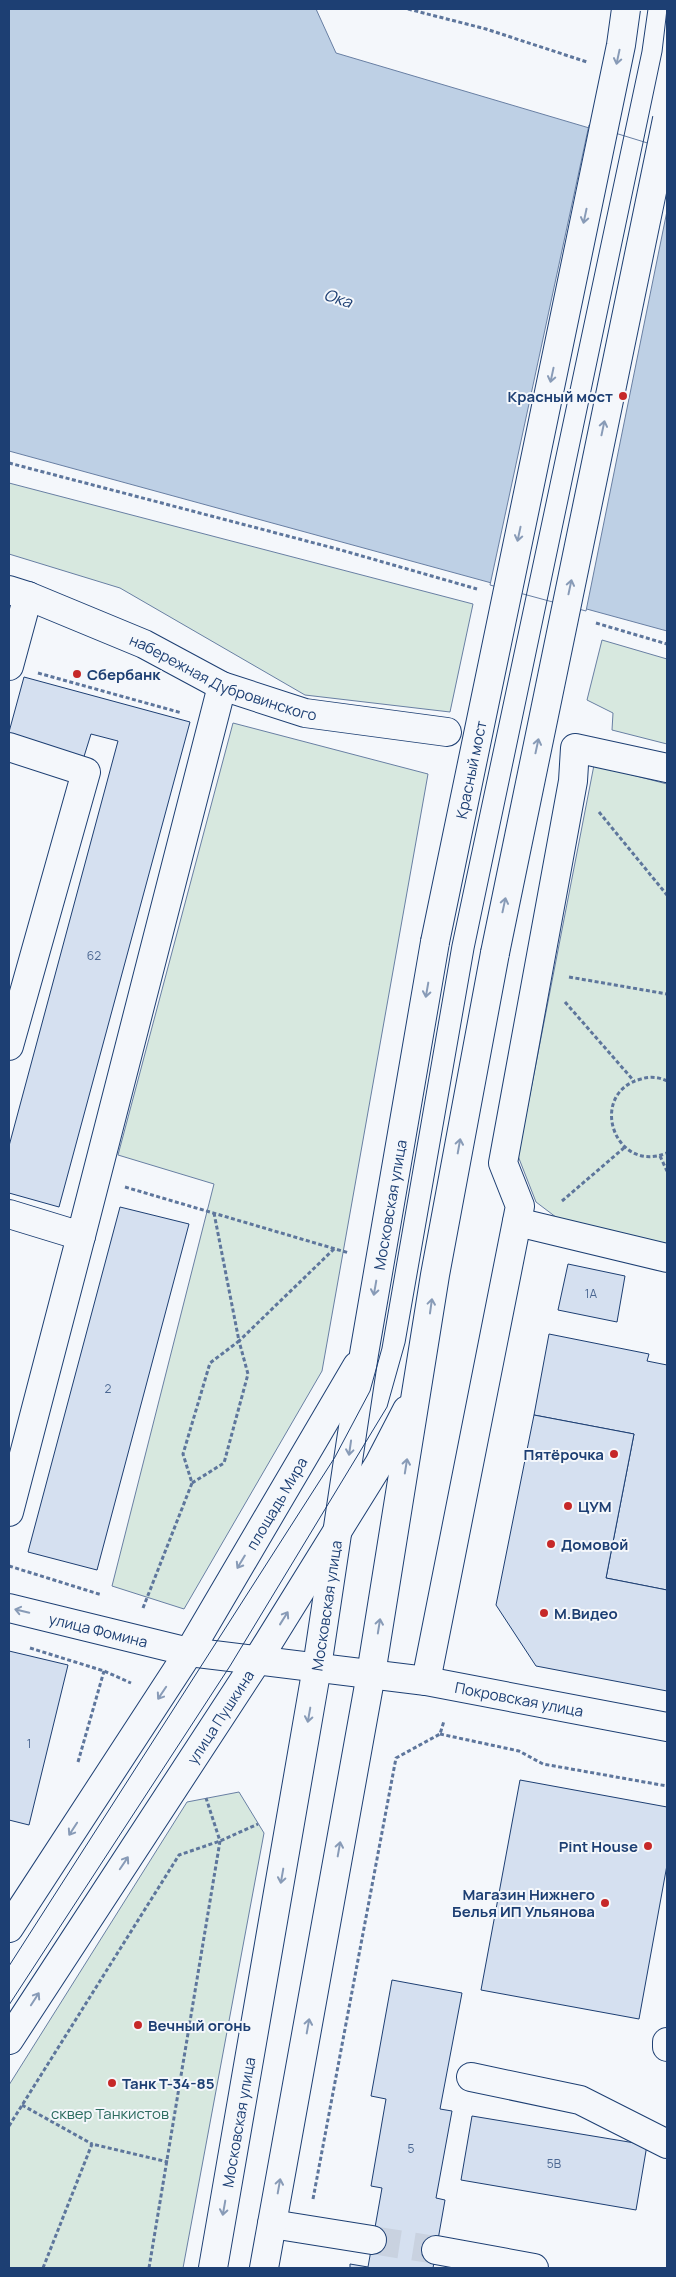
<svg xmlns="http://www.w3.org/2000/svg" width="676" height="2277" viewBox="0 0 676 2277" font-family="Manrope,sans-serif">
	<rect width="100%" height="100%" fill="#f4f7fb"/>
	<!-- green -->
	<g fill="#d7e8df" stroke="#687fa3">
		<path d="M9,483L473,604L450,712L305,695L120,588L9,554Z"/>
		<path d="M602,640L667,659V744L612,730L613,713L587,700Z"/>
		<path d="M233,723L428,774L322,1371L184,1609L112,1586L214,1184L118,1155Z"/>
		<path d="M594,765L667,784V1252L573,1230L536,1202L518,1156Z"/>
		<path d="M239,1792L264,1833L183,2268H9V2085L187,1802Z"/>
	</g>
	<!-- water -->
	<path fill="#bed0e5" stroke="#687fa3" d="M9,9H316L336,53L667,151V631L9,451Z"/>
	<!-- pier -->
	<path fill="#f4f7fb" stroke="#687fa3" d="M589,125L667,149V211L586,611L490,585Z"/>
	<!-- building -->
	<g fill="#d5e0f0" stroke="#1d3f73">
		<path d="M24,677L190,722L59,1207L9,1193V1146L118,741L91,734L82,763L9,744V732Z"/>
		<path d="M120,1207L189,1224L97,1570L28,1552Z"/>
		<path d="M568,1264L625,1276L617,1322L558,1310Z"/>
		<path d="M549,1334L649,1354L647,1361L667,1365V1590L606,1578L634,1434L534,1415Z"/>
		<path d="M534,1415L634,1434L606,1578L667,1590V1691L536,1666L496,1605Z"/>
		<path d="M9,1651L68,1665L29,1825L9,1820Z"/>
		<path d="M520,1780L667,1807V1865L639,2019L481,1990Z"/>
		<path d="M392,1980L462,1993L440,2109L452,2111L436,2198L445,2200L433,2268H350V2264L368,2267L382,2188L371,2186L386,2099L371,2096Z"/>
		<path d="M472,2116L647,2145L636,2210L461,2180Z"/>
	</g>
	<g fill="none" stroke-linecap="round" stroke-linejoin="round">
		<!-- minor-tunnel -->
		<path stroke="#c9d2e0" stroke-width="28" stroke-dasharray="28 14" stroke-linecap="butt" d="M372,2240L436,2250"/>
		<!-- minor casing -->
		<g stroke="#1d3f73" stroke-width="30">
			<g id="minor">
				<path id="s1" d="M9,590L28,596L144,644L222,686L305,713L447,732"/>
				<path d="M9,666L28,596"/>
				<path d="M9,747L86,772L9,1046"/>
				<path d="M9,1214L81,1236L222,686"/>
				<path d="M517,1222L667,1258"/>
				<path d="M9,1512L81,1236"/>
				<path id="s2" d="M9,1608L189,1652L426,1681L667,1727"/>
				<path d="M426,1681L520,1206L503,1163L573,781L575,748L667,768"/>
				<path d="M667,2042V2047"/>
				<path d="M471,2077L580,2100L667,2144"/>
				<path d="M272,2224L372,2240"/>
				<path d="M436,2250L534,2268"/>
			</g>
		</g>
		<!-- major casing -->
		<g stroke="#1d3f73" stroke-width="30">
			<g id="major">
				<path id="s3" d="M9,1928L189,1652L357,1366"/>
				<path id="s4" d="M9,2040L258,1659L379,1464L407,1410"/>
				<path id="s5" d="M213,2268L317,1667L364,1354L435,942"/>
				<path d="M264,2268L371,1674L435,1275L495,953"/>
			</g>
		</g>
		<!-- path -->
		<g stroke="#5e769c" stroke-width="3" stroke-dasharray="4 2.5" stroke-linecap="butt">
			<path d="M408,9L486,29L587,62"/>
			<path d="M9,463L341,550L477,589"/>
			<path d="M596,623L667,644"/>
			<path d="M38,673L182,713"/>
			<path d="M599,812L667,895"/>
			<path d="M569,977L667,994"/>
			<path d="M565,1002L634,1081"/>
			<path d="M667,1081C659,1077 650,1076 641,1079C587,1093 614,1175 667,1153"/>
			<path d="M660,1156L667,1171"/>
			<path d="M125,1187L349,1253"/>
			<path d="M562,1201L625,1147"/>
			<path d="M192,1483L224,1463L248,1374L239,1341L335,1248"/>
			<path d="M9,1566L102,1595"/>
			<path d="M143,1608L192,1483L183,1454L210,1363L239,1341L214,1213"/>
			<path d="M30,1648L104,1671L131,1683"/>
			<path d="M440,1734L519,1751L543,1764L667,1786"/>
			<path d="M78,1762L104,1671"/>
			<path d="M22,2105L92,2144"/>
			<path d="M9,2126L179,1855L220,1841L258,1824"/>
			<path d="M313,2199L396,1758L440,1734L444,1721"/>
			<path d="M43,2268L92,2144L168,2162"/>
			<path d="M149,2268L220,1841L206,1798"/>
		</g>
		<!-- minor -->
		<use href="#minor" stroke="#f4f7fb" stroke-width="28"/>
		<!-- major -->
		<use href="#major" stroke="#f4f7fb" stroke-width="28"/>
		<!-- tram -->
		<g stroke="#1d3f73" stroke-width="1">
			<path d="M9,1966L335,1457L370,1391L382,1348L452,945L642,51L648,9"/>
			<path d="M9,2005L230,1666L387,1407L405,1343L474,949L662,52L667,9"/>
		</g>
		<!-- major-bridge casing -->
		<g stroke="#1d3f73" stroke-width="30" stroke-linecap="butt">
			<g id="major-bridge">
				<path id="s6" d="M435,942L621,45L626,9"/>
				<path d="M495,953L667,119"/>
			</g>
		</g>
		<!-- major-bridge -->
		<use href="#major-bridge" stroke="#f4f7fb" stroke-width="28"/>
	</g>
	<!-- one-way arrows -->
	<defs><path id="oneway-shaft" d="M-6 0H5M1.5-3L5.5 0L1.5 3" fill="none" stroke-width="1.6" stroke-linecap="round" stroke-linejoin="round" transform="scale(1.25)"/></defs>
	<g stroke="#889bb7">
		<use href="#oneway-shaft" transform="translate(618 57) rotate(102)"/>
		<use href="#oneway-shaft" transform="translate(585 216) rotate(102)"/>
		<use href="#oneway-shaft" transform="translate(552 375) rotate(102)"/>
		<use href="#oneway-shaft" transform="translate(603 428) rotate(-78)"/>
		<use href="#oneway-shaft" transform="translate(519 534) rotate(102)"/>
		<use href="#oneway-shaft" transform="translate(570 587) rotate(-78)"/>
		<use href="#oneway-shaft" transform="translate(537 746) rotate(-78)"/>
		<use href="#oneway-shaft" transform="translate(504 905) rotate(-78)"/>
		<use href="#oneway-shaft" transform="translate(427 990) rotate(100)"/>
		<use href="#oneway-shaft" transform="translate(459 1146) rotate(-80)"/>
		<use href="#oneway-shaft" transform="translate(375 1288) rotate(100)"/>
		<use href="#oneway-shaft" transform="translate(431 1306) rotate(-82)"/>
		<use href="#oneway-shaft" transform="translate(350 1448) rotate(98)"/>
		<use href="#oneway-shaft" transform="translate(406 1466) rotate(-81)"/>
		<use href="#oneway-shaft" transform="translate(241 1562) rotate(121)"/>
		<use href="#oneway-shaft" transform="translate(22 1611) rotate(-166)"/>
		<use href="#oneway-shaft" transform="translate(284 1618) rotate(-58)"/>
		<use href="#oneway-shaft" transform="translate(379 1626) rotate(-81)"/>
		<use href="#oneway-shaft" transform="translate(162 1693) rotate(124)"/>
		<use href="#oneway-shaft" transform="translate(309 1715) rotate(100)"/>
		<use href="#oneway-shaft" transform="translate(73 1829) rotate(123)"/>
		<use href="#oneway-shaft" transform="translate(339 1849) rotate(-80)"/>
		<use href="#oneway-shaft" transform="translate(124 1863) rotate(-56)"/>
		<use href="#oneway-shaft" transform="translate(282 1876) rotate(100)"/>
		<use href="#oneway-shaft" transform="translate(35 1999) rotate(-57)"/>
		<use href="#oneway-shaft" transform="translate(308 2026) rotate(-80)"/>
		<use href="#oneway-shaft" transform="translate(279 2186) rotate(-80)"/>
		<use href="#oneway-shaft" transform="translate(224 2208) rotate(100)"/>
	</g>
	<!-- markers -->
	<g fill="#c62828" stroke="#f4f7fb" stroke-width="2">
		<circle cx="623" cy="396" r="5"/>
		<circle cx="77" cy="674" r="5"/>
		<circle cx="614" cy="1454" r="5"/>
		<circle cx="568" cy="1506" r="5"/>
		<circle cx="551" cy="1544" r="5"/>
		<circle cx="544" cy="1613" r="5"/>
		<circle cx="648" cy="1846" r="5"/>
		<circle cx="605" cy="1903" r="5"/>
		<circle cx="138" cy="2025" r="5"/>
		<circle cx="112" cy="2083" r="5"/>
	</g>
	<g text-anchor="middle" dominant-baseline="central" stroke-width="4" stroke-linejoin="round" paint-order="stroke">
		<!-- number labels -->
		<g font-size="12" fill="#4b6792">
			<text x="94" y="955">62</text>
			<text x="591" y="1293">1А</text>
			<text x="108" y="1388">2</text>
			<text x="29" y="1743">1</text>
			<text x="411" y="2148">5</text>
			<text x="554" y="2163">5В</text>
		</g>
		<!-- poi labels -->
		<g font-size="15" font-weight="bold" fill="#1d3f73" stroke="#f4f7fb" text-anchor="start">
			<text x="613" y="396" text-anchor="end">Красный мост</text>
			<text x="87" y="674">Сбербанк</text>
			<text x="604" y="1454" text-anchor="end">Пятёрочка</text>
			<text x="578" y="1506">ЦУМ</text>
			<text x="561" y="1544">Домовой</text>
			<text x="554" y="1613">М.Видео</text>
			<text x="638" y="1846" text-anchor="end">Pint House</text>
			<text x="595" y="1894" text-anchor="end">Магазин Нижнего<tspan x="595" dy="17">Белья ИП Ульянова</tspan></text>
			<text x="148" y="2025">Вечный огонь</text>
			<text x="122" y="2083">Танк Т-34-85</text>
		</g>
		<!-- street labels -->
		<g font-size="15" fill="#1d3f73" stroke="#f4f7fb">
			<text stroke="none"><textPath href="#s1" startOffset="232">набережная Дубровинского</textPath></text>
			<text stroke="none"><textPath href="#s6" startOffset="176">Красный мост</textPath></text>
			<text stroke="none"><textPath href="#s5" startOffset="1078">Московская улица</textPath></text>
			<text stroke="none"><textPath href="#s3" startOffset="502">площадь Мира</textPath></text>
			<text stroke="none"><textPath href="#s5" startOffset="672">Московская улица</textPath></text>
			<text stroke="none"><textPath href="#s2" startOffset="92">улица Фомина</textPath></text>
			<text stroke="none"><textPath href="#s2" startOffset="519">Покровская улица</textPath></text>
			<text stroke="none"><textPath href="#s4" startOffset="386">улица Пушкина</textPath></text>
			<text stroke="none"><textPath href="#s5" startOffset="148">Московская улица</textPath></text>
		</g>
		<!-- park labels -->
		<g font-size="15" fill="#2c6c60" stroke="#f4f7fb">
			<text x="110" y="2113">сквер Танкистов</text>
		</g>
		<!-- water labels -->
		<g font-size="16" font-style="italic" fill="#1d3f73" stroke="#f4f7fb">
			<text transform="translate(338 298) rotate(18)">Ока</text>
		</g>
	</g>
	<!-- border -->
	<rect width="676" height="2277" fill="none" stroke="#1d3f73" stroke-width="20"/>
</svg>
